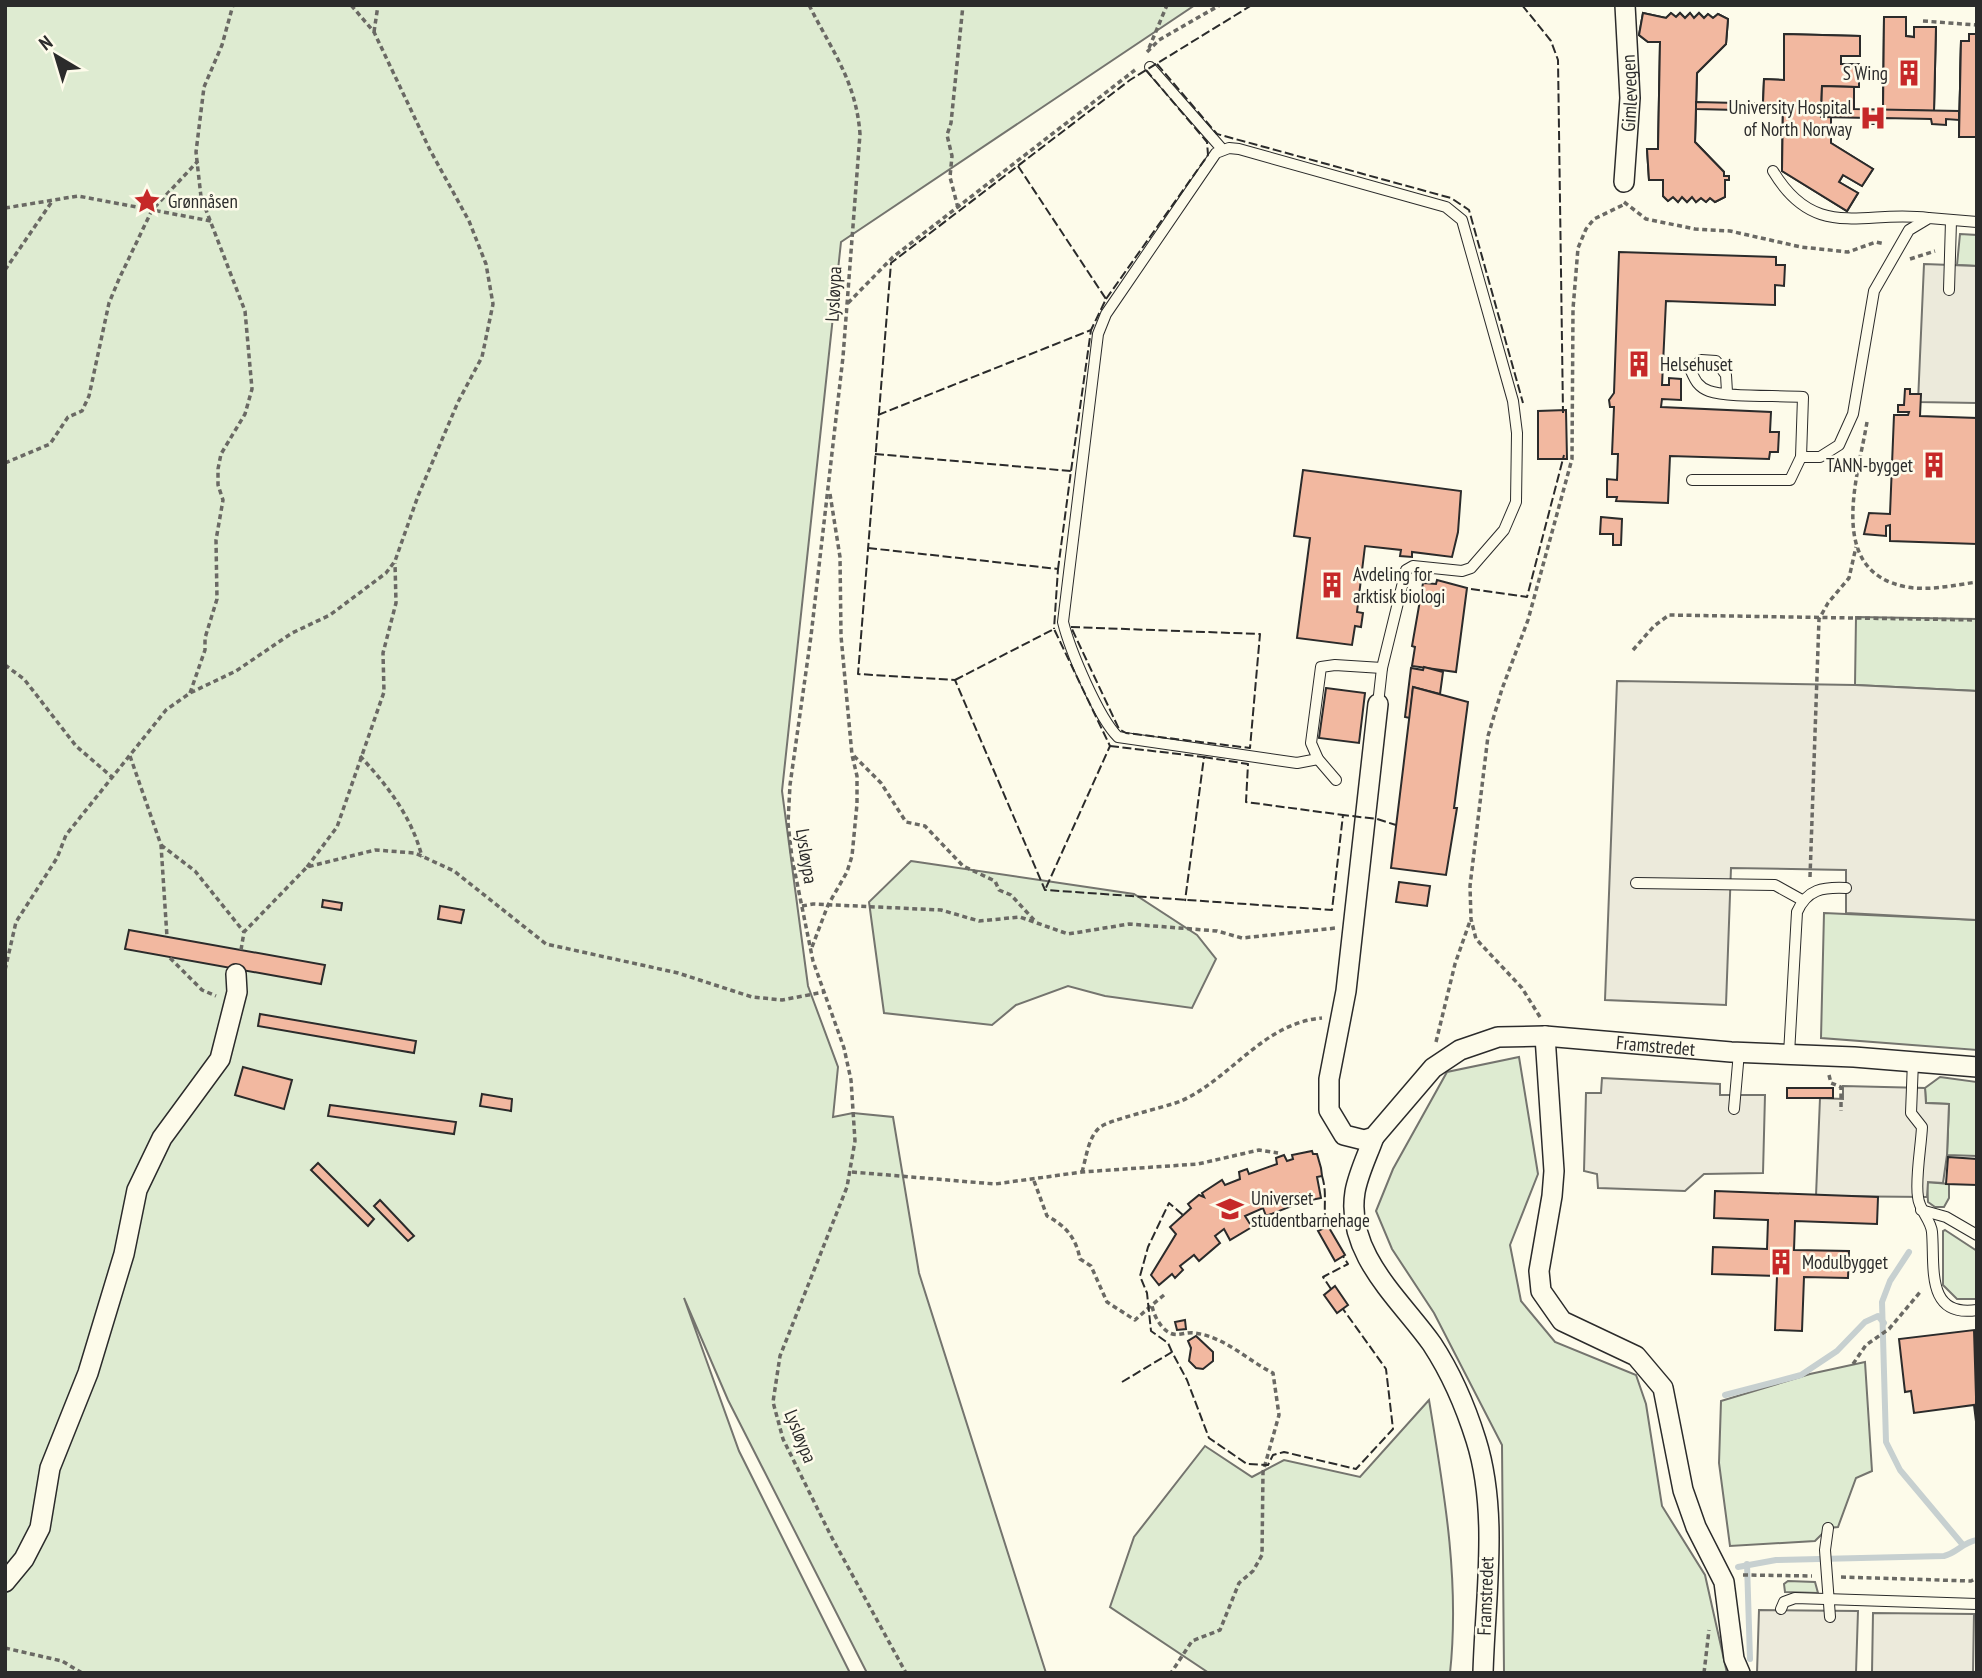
<svg xmlns="http://www.w3.org/2000/svg" width="1982" height="1678" viewBox="0 0 1982 1678" font-family="'PT Sans Narrow',sans-serif">
	<rect width="100%" height="100%" fill="#fdfbea"/>
	<!-- green -->
	<g fill="#deebd1" stroke="#74746e" stroke-width="2">
		<path d="M5,5H1195L841,242L782,791L808,986L838,1067L833,1117L853,1113L893,1117L919,1273L1046,1673H867L728,1400L684,1298L739,1451L850,1673H5Z"/>
		<path d="M1960,234L1977,235V266L1957,265Z"/>
		<path d="M1856,617L1977,619V691L1855,685Z"/>
		<path d="M911,861L1134,894L1197,935L1216,959L1192,1008L1105,996L1068,986L1016,1005L992,1025L884,1013L869,902Z"/>
		<path d="M1824,913L1977,920V1050L1821,1038Z"/>
		<path d="M1519,1057L1538,1174L1510,1245L1521,1301L1555,1342L1636,1375L1646,1404L1662,1506L1705,1575L1727,1673H1504L1502,1445L1434,1313L1392,1249L1376,1211L1393,1169L1447,1072Z"/>
		<path d="M1940,1077L1977,1082V1156L1947,1155L1949,1104L1926,1103L1925,1088Z"/>
		<path d="M1927,1182L1949,1184V1198L1944,1207H1935L1928,1202Z"/>
		<path d="M1945,1230L1977,1251L1976,1299H1957L1943,1285V1231Z"/>
		<path d="M1865,1362L1872,1471L1856,1478L1838,1527L1828,1528L1815,1541L1730,1546L1719,1463L1721,1401L1810,1374Z"/>
		<path d="M1429,1400C1444,1491 1460,1581 1450,1673H1209L1110,1607L1134,1537L1205,1446L1252,1477L1284,1460L1360,1477Z"/>
		<path d="M1788,1581L1815,1582L1818,1593L1785,1592L1784,1584Z"/>
	</g>
	<!-- parking -->
	<g fill="#eceadb" stroke="#74746e" stroke-width="2">
		<path d="M1924,264L1977,266V403L1918,402Z"/>
		<path d="M1617,681L1855,685L1977,691V920L1846,913V870L1731,868L1726,1005L1605,1000Z"/>
		<path d="M1602,1078L1720,1084V1095H1765L1763,1173L1704,1174L1685,1191L1598,1188L1597,1174L1584,1171L1586,1093H1601Z"/>
		<path d="M1843,1086L1925,1088L1926,1103L1949,1104L1947,1155L1943,1183L1928,1182L1927,1197L1816,1196L1820,1098L1843,1099Z"/>
		<path d="M1759,1610L1858,1611L1856,1673H1757Z"/>
		<path d="M1873,1613L1974,1614L1973,1673H1872Z"/>
	</g>
	<g fill="none" stroke-linecap="round" stroke-linejoin="round">
		<!-- stream -->
		<g stroke="#c7d0d0" stroke-width="6">
			<path d="M1909,1252L1890,1281L1882,1302L1886,1442L1900,1470L1963,1545"/>
			<path d="M1725,1395L1801,1375L1837,1351L1865,1322L1878,1316L1884,1323"/>
			<path d="M1747,1564L1750,1659"/>
			<path d="M1738,1567L1776,1560L1944,1556C1957,1553 1963,1542 1977,1540"/>
		</g>
	</g>
	<!-- building -->
	<g fill="#f2b8a0" stroke="#2b2b2b" stroke-width="2">
		<path d="M1643,13L1666,18L1671,13L1676,17L1680,13L1685,18L1690,13L1694,18L1699,13L1704,18L1708,14L1713,18L1718,14L1728,19L1726,44L1697,73L1695,142L1724,172V176H1729V180H1725V197L1715,202L1710,198L1706,202L1701,198L1696,202L1692,197L1687,202L1682,197L1678,202L1673,197L1668,201L1663,196V180H1649L1647,149H1658L1660,42H1648L1639,35Z"/>
		<path d="M1643,13L1666,18L1671,13L1676,17L1680,13L1685,18L1690,13L1694,18L1699,13L1704,18L1708,14L1713,18L1718,14L1728,19L1726,44L1697,73L1695,142L1724,172V176H1729V180H1725V197L1715,202L1710,198L1706,202L1701,198L1696,202L1692,197L1687,202L1682,197L1678,202L1673,197L1668,201L1663,196V180H1649L1647,149H1658L1660,42H1648L1639,35Z"/>
		<path d="M1884,17H1906V36L1914,37V27H1936L1934,111L1883,110Z"/>
		<path d="M1884,17H1906V36L1914,37V27H1936L1934,111L1883,110Z"/>
		<path d="M1784,34L1860,36V56H1841V64H1859V87L1822,86L1821,117H1831V143L1873,169L1862,186L1843,175L1839,182L1858,193L1847,211L1782,171L1783,104L1763,103L1764,79L1784,80Z"/>
		<path d="M1784,34L1860,36V56H1841V64H1859V87L1822,86L1821,117H1831V143L1873,169L1862,186L1843,175L1839,182L1858,193L1847,211L1782,171L1783,104L1763,103L1764,79L1784,80Z"/>
		<path d="M1969,34H1977V137H1959L1961,41H1969Z"/>
		<path d="M1969,34H1977V137H1959L1961,41H1969Z"/>
		<path d="M1969,34H1977V137H1959L1961,41H1969Z"/>
		<path d="M1822,86L1854,87V109L1959,111V120L1946,119V125L1932,124L1931,119L1884,118V124H1869V118L1821,117Z"/>
		<path d="M1696,102L1783,104V111L1696,109Z"/>
		<path d="M1619,252L1776,257V265H1785L1784,286L1775,285V305L1666,301L1662,385H1669V378L1681,379V400L1662,399L1661,407L1771,412L1770,432H1779L1778,452H1770L1769,459L1670,456L1668,503L1616,501L1617,497H1607V479L1617,480L1618,454H1612L1614,407H1610L1609,400L1614,393Z"/>
		<path d="M1905,389H1910V394H1921L1920,416L1977,418V544L1890,541V525L1886,526V536L1864,534L1869,513L1890,514L1894,415H1908L1909,412H1898V405H1904Z"/>
		<path d="M1566,410L1567,459H1538V411Z"/>
		<path d="M1303,470L1461,491L1458,532L1452,557L1412,552V557L1400,556L1401,550L1365,546L1357,612L1363,613L1361,627L1355,626L1352,645L1297,638L1310,538L1294,536Z"/>
		<path d="M1601,517L1622,519L1621,545H1613V534H1600Z"/>
		<path d="M1437,580L1467,588L1456,672L1412,666L1415,647L1412,646L1423,583L1436,584Z"/>
		<path d="M1424,667L1443,672L1440,694L1413,687L1410,718L1405,717L1411,668L1423,670Z"/>
		<path d="M1413,687L1468,702L1454,808H1457L1446,875L1391,868Z"/>
		<path d="M1326,688L1365,693L1359,743L1319,738Z"/>
		<path d="M1399,882L1430,886L1427,906L1396,902Z"/>
		<path d="M323,900L342,903L341,910L322,907Z"/>
		<path d="M440,906L464,910L461,923L438,919Z"/>
		<path d="M129,930L325,965L321,984L125,949Z"/>
		<path d="M260,1014L416,1041L414,1053L258,1026Z"/>
		<path d="M243,1067L292,1080L284,1109L235,1095Z"/>
		<rect x="1787" y="1088" width="46" height="10"/>
		<path d="M482,1094L512,1099L511,1111L480,1106Z"/>
		<path d="M330,1105L456,1122L454,1134L328,1116Z"/>
		<path d="M1312,1151L1313,1154H1317L1321,1168L1322,1176L1317,1177L1321,1198L1301,1202L1299,1194L1290,1198L1292,1206L1266,1216L1263,1208L1245,1216L1252,1227L1230,1240L1224,1229L1215,1236L1220,1243L1199,1261L1194,1255L1180,1266L1183,1270L1175,1278L1172,1274L1159,1285L1151,1275L1176,1234L1170,1227L1191,1208L1188,1204L1199,1195L1204,1197L1202,1193L1222,1180L1225,1185L1240,1179L1239,1172L1247,1169L1249,1174L1277,1164L1276,1158L1284,1155L1287,1161L1293,1159L1292,1155Z"/>
		<path d="M1948,1157L1977,1159V1185L1946,1184Z"/>
		<path d="M318,1163L374,1219L368,1226L311,1170Z"/>
		<path d="M1715,1191L1878,1197L1877,1224L1795,1221L1794,1250L1849,1251L1848,1278L1804,1277L1802,1331L1775,1330L1777,1276L1712,1274L1713,1247L1767,1249L1768,1220L1714,1218Z"/>
		<path d="M380,1200L414,1236L408,1241L374,1206Z"/>
		<path d="M1328,1226L1345,1255L1335,1261L1318,1231Z"/>
		<path d="M1335,1286L1348,1305L1337,1313L1324,1295Z"/>
		<path d="M1185,1320L1186,1329L1177,1330L1175,1322Z"/>
		<path d="M1974,1330L1977,1430L1974,1405L1914,1413L1911,1391L1905,1392L1899,1339Z"/>
		<path d="M1196,1336L1213,1352V1361L1203,1369L1196,1368L1189,1361L1191,1348L1188,1341Z"/>
	</g>
	<g fill="none" stroke-linecap="round" stroke-linejoin="round">
		<!-- service casing -->
		<g stroke="#2b2b2b" stroke-width="12">
			<g id="service">
				<path d="M1150,67L1222,149"/>
				<path d="M1773,171C1816,243 1865,209 1928,218"/>
				<path d="M1949,290L1951,221"/>
				<path d="M1801,457H1820L1839,445L1853,414L1874,291L1909,230L1929,218L1977,222"/>
				<path d="M1692,480H1790L1801,457L1803,397C1780,395 1729,398 1709,391C1698,387 1695,380 1691,371L1701,360L1716,361L1726,375L1727,392"/>
				<path d="M1318,759L1297,763L1118,737C1098,717 1070,650 1063,622L1098,334L1106,314L1216,153L1229,148L1239,149L1446,207L1462,220L1513,401L1517,433L1516,502L1504,530L1471,568L1462,571L1413,566L1406,570L1382,668L1378,704"/>
				<path d="M1336,780L1318,759L1311,743L1321,667L1335,665L1382,668"/>
				<path d="M1636,883L1775,885L1802,900"/>
				<path d="M1789,1054L1797,912C1807,889 1823,887 1846,888"/>
				<path d="M1913,1061L1911,1113L1922,1127C1921,1147 1915,1180 1918,1197C1919,1210 1931,1220 1932,1232C1935,1266 1925,1318 1977,1310"/>
				<path d="M1734,1109L1739,1052"/>
				<path d="M1921,1210L1946,1217L1977,1235"/>
				<path d="M1828,1528L1825,1550L1830,1617"/>
				<path d="M1781,1609L1784,1602L1795,1598L1977,1604"/>
			</g>
		</g>
		<!-- minor casing -->
		<g stroke="#2b2b2b" stroke-width="22">
			<g id="minor">
				<path id="s1" d="M1624,182L1630,98L1625,5"/>
				<path id="s2" d="M1378,704L1346,991L1329,1079V1110L1344,1135L1364,1140L1374,1137L1433,1068L1460,1050L1498,1037L1545,1036L1731,1052L1854,1057L1977,1067"/>
				<path d="M1545,1036L1554,1171L1552,1196L1539,1271L1541,1291L1562,1321L1636,1356L1663,1388L1683,1490L1696,1527L1724,1582L1734,1659L1740,1673"/>
				<path d="M1374,1137C1368,1154 1358,1174 1355,1192C1345,1254 1401,1300 1432,1344C1451,1373 1466,1408 1476,1440C1499,1513 1485,1598 1483,1673"/>
				<path d="M5,1582L24,1559L40,1528L50,1468L88,1373L124,1254L137,1190L162,1138L220,1059L237,992L236,974"/>
			</g>
		</g>
		<!-- path -->
		<g stroke="#6a6964" stroke-width="3.5" stroke-dasharray="5 3.5" stroke-linecap="butt">
			<path d="M809,5C832,51 856,81 860,134L843,357L811,636L790,785L788,823L792,858L813,961L844,1048L851,1080L855,1141L847,1187L780,1356L773,1402L783,1439L831,1536L906,1673"/>
			<path d="M1923,21L1977,25"/>
			<path d="M374,32L378,5"/>
			<path d="M1149,48L1167,5"/>
			<path d="M1147,52L1159,40L1220,5"/>
			<path d="M1624,202L1646,219L1695,229L1730,231L1801,247L1848,252L1876,242L1885,244"/>
			<path d="M5,208L78,196L211,221"/>
			<path d="M958,208L950,177L952,156L947,135L951,123L963,5"/>
			<path d="M1910,259L1935,251"/>
			<path d="M5,270L53,200"/>
			<path d="M848,303L893,257L1135,70"/>
			<path d="M1867,422C1858,477 1825,572 1907,587C1929,591 1955,585 1977,582"/>
			<path d="M5,463L50,444L68,417L82,411L89,396L109,303L119,279L152,210L198,161"/>
			<path d="M1633,650L1654,626L1669,615L1977,620"/>
			<path d="M5,665L24,679L76,746L112,777"/>
			<path d="M190,693L205,650V638L217,599L216,540L223,500L218,485V469L221,454L245,414L252,389L245,311L201,197L196,152L204,87L222,45L233,5"/>
			<path d="M130,756L161,845L167,937"/>
			<path d="M360,756C387,785 412,817 422,857"/>
			<path d="M854,756L881,783L906,822L925,826L963,866L995,881L999,890L1011,895L1034,920"/>
			<path d="M161,845L195,871L244,932"/>
			<path d="M307,867L337,827L384,692L383,653L396,603L395,563"/>
			<path d="M1810,877L1819,619L1828,603L1849,578L1856,547"/>
			<path d="M802,906L813,904L941,910L979,921L1020,917L1068,934L1129,924L1217,931L1242,938L1336,928"/>
			<path d="M812,947L828,905L847,872L852,856L857,804V776L852,755L841,636L840,557L830,494"/>
			<path d="M241,950L244,932L307,867L375,850L415,853L454,871L546,944L678,973L752,997L782,1000L824,992"/>
			<path d="M170,958L202,990L216,996"/>
			<path d="M5,970L16,922L57,858L66,835L166,710L190,693L236,671L292,633L330,615L386,573L395,561L418,496L458,402L482,357L493,304L486,264L469,221L430,150L374,32L351,5"/>
			<path d="M1540,1017L1522,988L1476,939L1471,919L1470,886L1488,736L1502,689L1528,620L1572,459L1573,309L1578,248L1586,229L1594,219L1625,204"/>
			<path d="M1436,1042L1455,964L1470,921"/>
			<path d="M1829,1075L1831,1083L1841,1087V1111"/>
			<path d="M852,1172L995,1184L1082,1172L1198,1164L1259,1150L1278,1153"/>
			<path d="M1082,1172C1086,1159 1088,1138 1099,1128C1107,1120 1163,1108 1181,1101C1232,1078 1263,1023 1322,1018"/>
			<path d="M1034,1181L1047,1216C1066,1226 1076,1238 1080,1259L1091,1266L1107,1302L1135,1320L1152,1305"/>
			<path d="M1164,1295L1152,1305C1153,1314 1160,1327 1168,1332C1177,1338 1186,1331 1195,1333C1225,1337 1247,1360 1273,1373L1279,1415L1263,1472L1262,1555L1253,1571L1239,1583L1220,1630L1192,1641L1171,1673"/>
			<path d="M1853,1364L1866,1345L1889,1329L1921,1291"/>
			<path d="M1743,1575L1812,1576"/>
			<path d="M1841,1577L1971,1581L1977,1578"/>
			<path d="M5,1648L62,1661L82,1673"/>
			<path d="M1704,1673L1709,1630"/>
		</g>
		<!-- service -->
		<use href="#service" stroke="#fdfbea" stroke-width="10"/>
		<!-- minor -->
		<use href="#minor" stroke="#fdfbea" stroke-width="19"/>
		<!-- fence -->
		<g stroke="#2b2b2b" stroke-width="2" stroke-dasharray="9 3.5" stroke-linecap="butt">
			<path d="M1252,5L1130,80L891,263L858,674L955,680L1045,890L1332,910L1343,815L1377,819L1396,825"/>
			<path d="M1522,5L1551,41L1558,60L1563,413"/>
			<path d="M1157,64L1217,134L1451,198L1469,210L1523,403"/>
			<path d="M1018,166L1106,299L1091,330"/>
			<path d="M1106,299L1208,155L1207,142L1146,70"/>
			<path d="M878,415L1091,330L1071,471"/>
			<path d="M875,454L1071,471L1058,569"/>
			<path d="M868,548L1058,569L1054,629"/>
			<path d="M1471,589L1527,597L1564,455"/>
			<path d="M1071,627L1260,634L1250,748L1126,733L1119,729Z"/>
			<path d="M955,680L1054,629L1110,746L1045,890"/>
			<path d="M1110,746L1204,757L1185,901"/>
			<path d="M1204,757L1248,764L1246,802L1343,815"/>
			<path d="M1322,1176C1328,1194 1322,1210 1327,1226"/>
			<path d="M1331,1289L1323,1277L1348,1264L1343,1256"/>
			<path d="M1172,1352L1168,1343L1151,1331L1147,1293L1140,1276L1148,1247L1169,1203L1183,1215"/>
			<path d="M1122,1382L1172,1352L1187,1380L1209,1438L1247,1464L1268,1465L1273,1455L1284,1452L1356,1469L1393,1429L1386,1369L1343,1309"/>
		</g>
	</g>
	<!-- icons -->
	<defs>
		<g id="building-bare" transform="scale(2.1)"><path d="M-4-6H4V6H1V3H-1V6H-4ZM-2.5-4.3h1.7v1.8h-1.7ZM.8-4.3h1.7v1.8H.8ZM-2.5-1h1.7V.8h-1.7ZM.8-1h1.7V.8H.8Z" fill="#c62828" stroke="#fdfbea" stroke-width="2.5" paint-order="stroke"/></g>
		<g id="hospital-bare" transform="scale(2.1)"><path d="M-5-5h3v3.5h4V-5h3V5h-3V1.5h-4V5h-3Z" fill="#c62828" stroke="#fdfbea" stroke-width="2.5" paint-order="stroke"/></g>
		<g id="sight-bare" transform="scale(2.1)"><path d="M0-6L1.8-2.2L6-1.7L2.9 1.2L3.7 5.4L0 3.3L-3.7 5.4L-2.9 1.2L-6-1.7L-1.8-2.2Z" fill="#c62828" stroke="#fdfbea" stroke-width="2.5" paint-order="stroke"/></g>
		<g id="school-bare" transform="scale(2.1)"><path d="M0-5L7-2L0 1L-7-2ZM-4 1L0 2.5L4 1V4Q0 6-4 4Z" fill="#c62828" stroke="#fdfbea" stroke-width="2.5" paint-order="stroke"/></g>
	</defs>
	<g fill-rule="evenodd">
		<use href="#building-bare" x="1909" y="73"/>
		<use href="#hospital-bare" x="1873" y="118"/>
		<use href="#sight-bare" x="147" y="201"/>
		<use href="#building-bare" x="1639" y="364"/>
		<use href="#building-bare" x="1934" y="465"/>
		<use href="#building-bare" x="1332" y="585"/>
		<use href="#school-bare" x="1230" y="1209"/>
		<use href="#building-bare" x="1781" y="1262"/>
	</g>
	<g text-anchor="middle" dominant-baseline="central" stroke-width="5" stroke-linejoin="round" paint-order="stroke">
		<!-- poi labels -->
		<g font-size="19" fill="#2b2b2b" stroke="#fdfbea" text-anchor="start">
			<text x="1888" y="73" text-anchor="end">S Wing</text>
			<text x="1852" y="107" text-anchor="end">University Hospital<tspan x="1852" dy="22">of North Norway</tspan></text>
			<text x="168" y="201">Grønnåsen</text>
			<text x="1660" y="364">Helsehuset</text>
			<text x="1913" y="465" text-anchor="end">TANN-bygget</text>
			<text x="1353" y="574">Avdeling for<tspan x="1353" dy="22">arktisk biologi</tspan></text>
			<text x="1251" y="1198">Universet<tspan x="1251" dy="22">studentbarnehage</tspan></text>
			<text x="1802" y="1262">Modulbygget</text>
		</g>
		<!-- street labels -->
		<g font-size="19" fill="#2b2b2b" stroke="#fdfbea">
			<text stroke="none"><textPath href="#s1" startOffset="89">Gimlevegen</textPath></text>
			<text transform="translate(833 294) rotate(-87)">Lysløypa</text>
			<text transform="translate(807 856) rotate(81)">Lysløypa</text>
			<text stroke="none"><textPath href="#s2" startOffset="791">Framstredet</textPath></text>
			<text transform="translate(801 1436) rotate(68)">Lysløypa</text>
			<text transform="translate(1485 1596) rotate(-88)">Framstredet</text>
		</g>
	</g>
	<!-- border -->
	<rect width="1982" height="1678" fill="none" stroke="#2b2b2b" stroke-width="14"/>
	<!-- north arrow -->
	<g transform="translate(56 56) rotate(322)" stroke="#fdfbea" stroke-width="5" paint-order="stroke">
	<path d="M0-5L12 26L0 18L-12 26Z" fill="#2b2b2b"/>
	<text y="-10" font-size="19" font-weight="bold" text-anchor="middle" fill="#2b2b2b">N</text>
	</g>
</svg>
